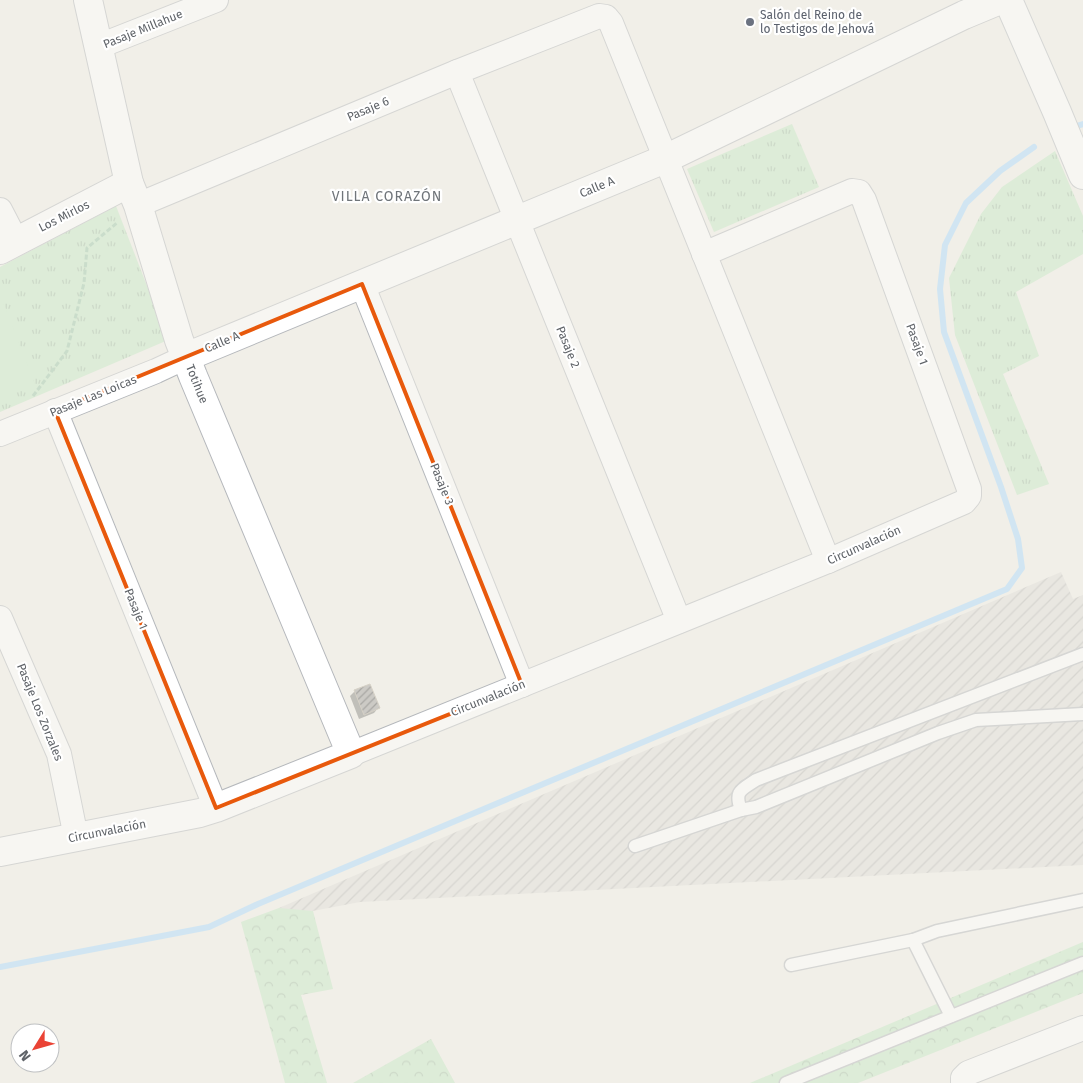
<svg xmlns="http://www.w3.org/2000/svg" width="1083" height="1083" viewBox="0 0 1083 1083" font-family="'Fira Sans',sans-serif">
	<defs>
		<pattern id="industrial-furrows" width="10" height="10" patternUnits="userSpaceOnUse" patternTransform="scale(1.25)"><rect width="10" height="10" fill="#e0deda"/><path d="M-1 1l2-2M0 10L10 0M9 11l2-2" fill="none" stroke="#b9b8b5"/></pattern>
		<pattern id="grass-tufts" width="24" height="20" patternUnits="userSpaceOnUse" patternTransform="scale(1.25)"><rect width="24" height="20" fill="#c5e8c5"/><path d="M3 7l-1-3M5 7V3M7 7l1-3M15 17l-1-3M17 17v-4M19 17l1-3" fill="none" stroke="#a3c0a4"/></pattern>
		<pattern id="forest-crowns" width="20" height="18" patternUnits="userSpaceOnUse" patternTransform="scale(1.25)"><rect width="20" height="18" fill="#c5e8c5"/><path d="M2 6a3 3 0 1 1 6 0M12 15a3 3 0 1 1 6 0" fill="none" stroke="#a3c0a4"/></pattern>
		<pattern id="building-hatch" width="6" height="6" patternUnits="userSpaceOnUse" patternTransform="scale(1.25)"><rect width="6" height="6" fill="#cccac5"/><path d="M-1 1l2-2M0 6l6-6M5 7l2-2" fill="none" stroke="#a9a8a4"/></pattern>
	</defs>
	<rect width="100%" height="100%" fill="#f1efe8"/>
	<!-- industrial -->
	<path fill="url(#industrial-furrows)" d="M1061,572L1073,599L1083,595V865L360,902L281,917L279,908Z"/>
	<!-- grass -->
	<g fill="url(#grass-tufts)">
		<path d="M792,124L819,187L714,232L687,169Z"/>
		<path d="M1055,151L1083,216V254L1016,292L1039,356L1003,374L1049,484L1017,495L955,335L949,278L981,214L1002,187Z"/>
		<path d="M116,206L168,340L0,412V267Z"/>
	</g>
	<!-- forest -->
	<g fill="url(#forest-crowns)">
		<path d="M279,908L313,911L333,989L301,995L327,1083H285L241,922Z"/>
		<path d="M1083,942V993L858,1083H750Z"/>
		<path d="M431,1039L455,1083H353Z"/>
	</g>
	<!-- pitch -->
	<path fill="#c5e8c5" d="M0,294L35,384L0,398Z"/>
	<!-- shadow -->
	<path fill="#0003" d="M355,691L378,708L374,713L359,719L350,696Z"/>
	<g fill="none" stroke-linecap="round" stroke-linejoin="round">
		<!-- stream -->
		<g stroke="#aadaff" stroke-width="6">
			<path d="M1070,128L1083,124"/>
			<path d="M0,967L209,927L258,904L1007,589L1022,568L1018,539L1001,487L944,332L940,289L945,245L966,203L1000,171L1034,147"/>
		</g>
	</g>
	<!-- building -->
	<path fill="url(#building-hatch)" stroke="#d6d1c6" d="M370,684L380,708L364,715L354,690Z"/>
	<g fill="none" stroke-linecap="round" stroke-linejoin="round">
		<!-- service casing -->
		<g stroke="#b5b8bc" stroke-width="15">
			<g id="service">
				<path d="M741,810C734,791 741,790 756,780L1083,654"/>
				<path d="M635,846L741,810L756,807L938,733L976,720L1083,714"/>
				<path d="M791,965L913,940"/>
				<path d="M951,1016L913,940L937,931L1083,900"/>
				<path d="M786,1083L1083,963"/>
			</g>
		</g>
		<!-- minor casing -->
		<g stroke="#b5b8bc" stroke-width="26">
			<g id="minor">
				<path d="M97,47L216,0"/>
				<path d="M457,72L679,621"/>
				<path d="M138,205L457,72L599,16L606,17L611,23L828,561"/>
				<path d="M0,210L16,241"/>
				<path d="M362,284L522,685"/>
				<path d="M55,411L216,808"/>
				<path d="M0,434L156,371L186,357"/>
				<path d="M0,618L59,754L76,837"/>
				<path d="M351,754L828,561L964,502L969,496V489L864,200L859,192L852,191L704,254"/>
				<path d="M963,1083V1078L968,1073L1083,1028"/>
			</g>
		</g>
		<!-- tertiary casing -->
		<g stroke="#b5b8bc" stroke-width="30">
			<g id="tertiary">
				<path d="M0,250L129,183"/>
				<path d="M186,357L665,159L964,15L1000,0"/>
				<path d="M0,852L200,813L216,808L351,754L193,376L179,340L138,205L129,183L88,0"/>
			</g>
		</g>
		<!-- secondary casing -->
		<g stroke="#b6babf" stroke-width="30">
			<path id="secondary" d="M1008,0L1057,112L1083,175"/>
		</g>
		<!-- path -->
		<path stroke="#9cc7a9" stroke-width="3" stroke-dasharray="5 2.5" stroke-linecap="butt" d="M33,396L67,351L84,283L87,248L118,222"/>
		<!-- service -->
		<use href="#service" stroke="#fff" stroke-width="12"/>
		<!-- minor -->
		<use href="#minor" stroke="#fff" stroke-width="24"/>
		<!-- tertiary -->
		<use href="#tertiary" stroke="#fff" stroke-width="28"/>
		<!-- secondary -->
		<use href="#secondary" stroke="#fff" stroke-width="28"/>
	</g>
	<!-- marked area -->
	<path d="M0 0H1083V1083H0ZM362,284L522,685L216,808L55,411Z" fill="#f1efe8" fill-opacity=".55" fill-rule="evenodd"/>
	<path fill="none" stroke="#e8590c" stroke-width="4" stroke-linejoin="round" d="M362,284L522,685L216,808L55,411Z"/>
	<!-- markers -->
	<circle fill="#6b7280" stroke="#fff" stroke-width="2" cx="750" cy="22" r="5"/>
	<g text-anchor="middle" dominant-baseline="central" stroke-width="4.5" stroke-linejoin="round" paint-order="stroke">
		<!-- worship labels -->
		<g font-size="12" fill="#5b616d" stroke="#fff" text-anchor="start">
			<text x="760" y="15">Salón del Reino de<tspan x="760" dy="14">lo Testigos de Jehová</tspan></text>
		</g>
		<!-- street labels -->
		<g font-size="12" fill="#5f6368" stroke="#fff">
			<text transform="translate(143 29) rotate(-22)">Pasaje Millahue</text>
			<text transform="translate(368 109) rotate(-23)">Pasaje 6</text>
			<text transform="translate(597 187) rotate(-23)">Calle A</text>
			<text transform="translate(64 216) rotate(-27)">Los Mirlos</text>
			<text transform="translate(222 342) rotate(-23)">Calle A</text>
			<text transform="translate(917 344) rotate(70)">Pasaje 1</text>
			<text transform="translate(568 347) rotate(68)">Pasaje 2</text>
			<text transform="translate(197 384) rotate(68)">Totihue</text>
			<text transform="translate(93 396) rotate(-22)">Pasaje Las Loicas</text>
			<text transform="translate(442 484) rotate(68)">Pasaje 3</text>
			<text transform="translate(864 545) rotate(-24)">Circunvalación</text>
			<text transform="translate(136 609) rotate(68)">Pasaje 1</text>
			<text transform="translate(488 698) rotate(-22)">Circunvalación</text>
			<text transform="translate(40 712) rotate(68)">Pasaje Los Zorzales</text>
			<text transform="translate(107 831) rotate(-11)">Circunvalación</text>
		</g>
		<!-- neighbourhood labels -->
		<g font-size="14" letter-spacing="1" fill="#70757a" stroke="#fff">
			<text x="387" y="196">VILLA CORAZÓN</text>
		</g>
	</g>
	<!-- north arrow -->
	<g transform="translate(35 1048) rotate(233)"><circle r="24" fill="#ffffff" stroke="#bfc1c3"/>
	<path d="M0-4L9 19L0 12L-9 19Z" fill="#ea4335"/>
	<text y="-8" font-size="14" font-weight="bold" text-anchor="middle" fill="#5f6368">N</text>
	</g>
</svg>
